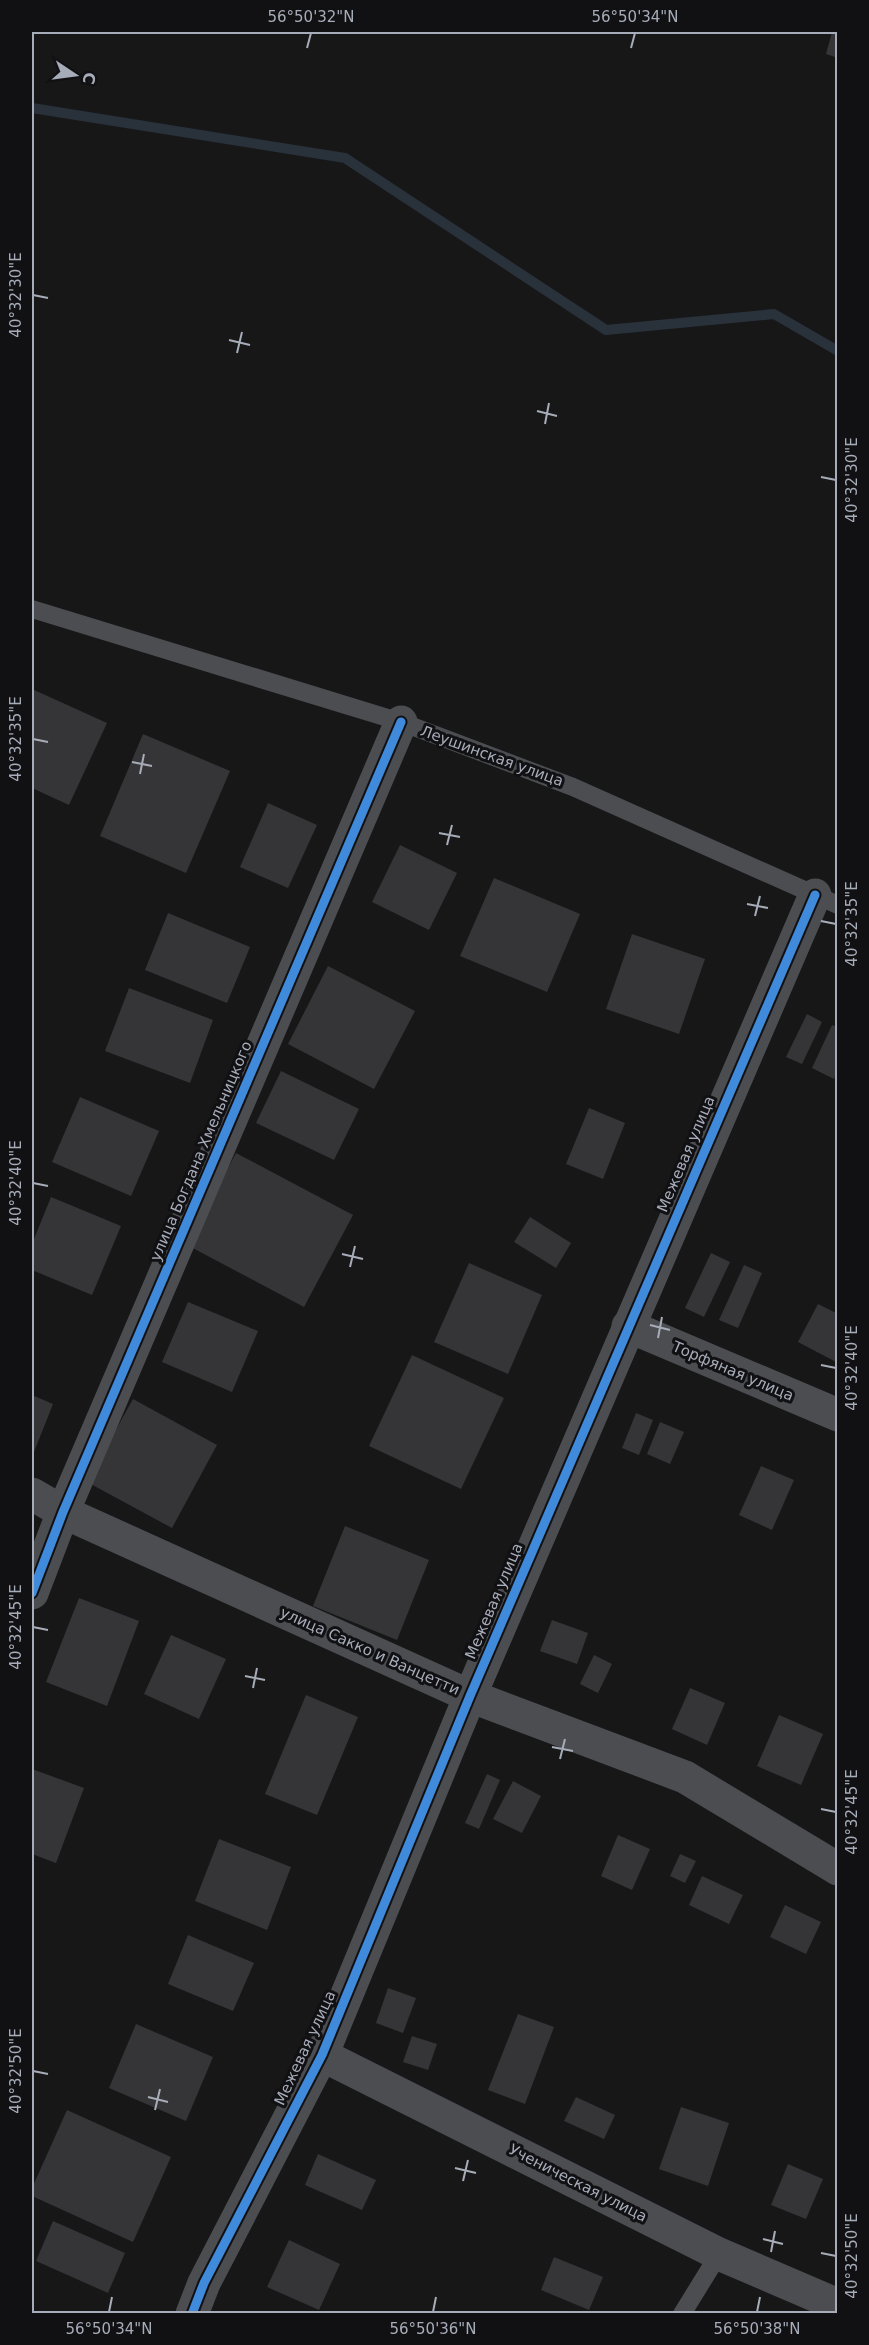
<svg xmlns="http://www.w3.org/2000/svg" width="869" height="2345" viewBox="0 0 869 2345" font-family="'DejaVu Sans',sans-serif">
	<rect width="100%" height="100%" fill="#171718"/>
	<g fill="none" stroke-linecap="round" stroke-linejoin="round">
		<!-- stream -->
		<path stroke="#29313b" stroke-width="10" d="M32,108L345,158L606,330L774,314L838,351"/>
	</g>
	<!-- building -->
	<g fill="#353537">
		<path d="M832,32H838V58L826,54Z"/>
		<path d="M32,689L107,723L69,805L32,788Z"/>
		<path d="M143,734L230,771L186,873L100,836Z"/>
		<path d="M268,803L317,825L288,888L240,867Z"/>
		<path d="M400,845L457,873L429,930L372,902Z"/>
		<path d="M494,878L580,914L547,992L460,956Z"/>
		<path d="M168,913L250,947L227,1003L145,970Z"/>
		<path d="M632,934L705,959L679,1034L606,1009Z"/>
		<path d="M328,966L415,1011L374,1089L288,1044Z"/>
		<path d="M129,988L213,1020L190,1083L105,1051Z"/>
		<path d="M807,1014L822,1022L802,1064L786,1057Z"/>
		<path d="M832,1025L838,1027V1071L834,1079L812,1068Z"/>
		<path d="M281,1071L359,1109L334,1160L256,1123Z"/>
		<path d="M80,1097L159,1131L131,1196L52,1162Z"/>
		<path d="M589,1108L625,1123L603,1179L566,1164Z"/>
		<path d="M236,1153L353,1215L304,1307L187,1245Z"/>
		<path d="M51,1197L121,1226L92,1295L32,1270V1244Z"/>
		<path d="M530,1217L571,1243L556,1268L514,1242Z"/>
		<path d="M711,1253L730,1262L704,1317L685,1308Z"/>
		<path d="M469,1263L542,1295L508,1374L434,1342Z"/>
		<path d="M744,1265L762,1273L738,1328L719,1320Z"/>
		<path d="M188,1302L258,1331L232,1392L162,1362Z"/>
		<path d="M818,1304L838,1314L836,1362L798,1342Z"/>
		<path d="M412,1355L504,1398L461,1489L369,1446Z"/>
		<path d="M32,1395L53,1404L32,1457Z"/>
		<path d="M133,1399L217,1445L172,1528L87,1482Z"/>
		<path d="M636,1413L653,1420L639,1455L622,1448Z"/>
		<path d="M660,1422L684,1432L670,1464L647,1454Z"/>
		<path d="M761,1466L794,1480L772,1530L739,1515Z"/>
		<path d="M345,1526L429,1560L397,1640L313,1606Z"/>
		<path d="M79,1598L139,1621L107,1706L46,1682Z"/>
		<path d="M552,1620L588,1633L577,1664L540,1651Z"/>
		<path d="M171,1635L226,1659L199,1719L144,1694Z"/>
		<path d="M594,1655L612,1664L598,1693L580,1684Z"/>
		<path d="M690,1688L725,1703L707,1745L672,1729Z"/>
		<path d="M306,1695L358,1717L317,1815L265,1794Z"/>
		<path d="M779,1715L823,1734L801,1785L757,1766Z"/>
		<path d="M32,1769L84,1788L56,1863L32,1854Z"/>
		<path d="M487,1774L500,1780L479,1829L465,1823Z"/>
		<path d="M513,1781L541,1796L522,1833L493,1819Z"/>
		<path d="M618,1835L650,1849L632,1890L601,1876Z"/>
		<path d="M219,1839L291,1867L267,1930L195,1901Z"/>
		<path d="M680,1854L696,1861L685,1883L670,1876Z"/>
		<path d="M702,1876L743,1895L729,1924L689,1905Z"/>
		<path d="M785,1905L821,1922L806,1954L770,1937Z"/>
		<path d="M188,1935L254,1963L233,2011L168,1984Z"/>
		<path d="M388,1988L416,1998L403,2033L376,2023Z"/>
		<path d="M518,2014L554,2027L525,2104L488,2090Z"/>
		<path d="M136,2024L213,2057L186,2121L109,2088Z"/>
		<path d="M412,2036L437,2044L428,2070L403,2062Z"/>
		<path d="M576,2097L615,2115L604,2139L564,2121Z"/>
		<path d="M681,2107L729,2123L708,2186L659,2169Z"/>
		<path d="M67,2110L171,2157L133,2242L32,2196V2188Z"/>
		<path d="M318,2154L376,2180L362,2210L305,2185Z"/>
		<path d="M788,2164L823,2179L806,2219L771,2205Z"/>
		<path d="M53,2221L125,2253L108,2293L36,2261Z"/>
		<path d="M289,2240L340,2264L319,2310L267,2287Z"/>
		<path d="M554,2257L603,2277L589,2310L541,2290Z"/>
	</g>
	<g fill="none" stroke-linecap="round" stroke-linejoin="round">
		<!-- lane -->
		<g stroke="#4b4d51" stroke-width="18">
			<path d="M32,609L401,722L573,787L838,905"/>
			<path d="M682,2314L719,2254"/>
		</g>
		<!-- street -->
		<g stroke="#4b4d51" stroke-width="33">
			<path d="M628,1326L838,1415"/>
			<path d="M32,1494L63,1512L470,1696L685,1777L838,1869"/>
			<path d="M32,1593L63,1512L401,722"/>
			<path d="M322,2055L719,2254L838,2305"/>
			<path d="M192,2314L204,2283L322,2055L470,1696L815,895"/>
		</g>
		<!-- cycleway casing -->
		<g stroke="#111114" stroke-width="13">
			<g id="cycleway">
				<path d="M32,1593L63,1512L401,722"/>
				<path d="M192,2314L204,2283L322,2055L470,1696L815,895"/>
			</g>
		</g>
		<!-- cycleway -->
		<use href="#cycleway" stroke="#408adc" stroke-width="9"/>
	</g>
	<!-- ticks -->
	<path fill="none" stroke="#a7acb9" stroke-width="2" d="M307,48L311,33M631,48L635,33M33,295L48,298M229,340L250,345M237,353L242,332M537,411L557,416M545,424L549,403M821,477L836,480M33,739L48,742M132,762L152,766M140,774L144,754M439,833L460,837M447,845L452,825M747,904L768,908M755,916L760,896M821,921L836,924M33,1183L48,1186M342,1254L363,1259M350,1267L355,1246M650,1325L670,1330M658,1338L662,1317M821,1365L836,1368M33,1627L48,1630M245,1676L265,1680M253,1688L257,1668M552,1747L573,1751M560,1759L565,1739M821,1809L836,1812M33,2071L48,2074M148,2097L168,2102M155,2110L160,2089M455,2168L476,2173M463,2181L468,2160M763,2239L783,2244M771,2252L775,2231M821,2253L836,2256M109,2312L112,2297M433,2312L436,2297M757,2312L760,2297"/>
	<g text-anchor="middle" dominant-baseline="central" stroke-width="6" stroke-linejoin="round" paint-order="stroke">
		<!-- street labels -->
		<g font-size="15" fill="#a7acb9" stroke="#111114">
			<text transform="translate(492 756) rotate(20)">Леушинская улица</text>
			<text transform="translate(201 1151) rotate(-67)">улица Богдана Хмельницкого</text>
			<text transform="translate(686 1154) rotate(-67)">Межевая улица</text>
			<text transform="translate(733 1371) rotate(23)">Торфяная улица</text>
			<text transform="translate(494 1601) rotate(-67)">Межевая улица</text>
			<text transform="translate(370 1651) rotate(24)">улица Сакко и Ванцетти</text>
			<text transform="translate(305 2048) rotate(-65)">Межевая улица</text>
			<text transform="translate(578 2183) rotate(27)">Ученическая улица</text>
		</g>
	</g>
	<!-- border -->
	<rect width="869" height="2345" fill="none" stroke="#111114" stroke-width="66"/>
	<!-- north arrow -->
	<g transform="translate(75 75) rotate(103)" stroke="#111114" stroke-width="4.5" paint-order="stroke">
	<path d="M0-4.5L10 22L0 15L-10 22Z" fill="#a7acb9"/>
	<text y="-9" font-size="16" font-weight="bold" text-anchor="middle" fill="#a7acb9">С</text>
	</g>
	<rect x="33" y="33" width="803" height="2279" fill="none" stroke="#a7acb9" stroke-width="2"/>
	<g font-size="15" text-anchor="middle" fill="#a7acb9">
		<text x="311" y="22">56°50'32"N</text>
		<text x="635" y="22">56°50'34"N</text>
		<text transform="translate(16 295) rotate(-90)" y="5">40°32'30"E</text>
		<text transform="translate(852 480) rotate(-90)" y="5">40°32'30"E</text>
		<text transform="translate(16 739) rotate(-90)" y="5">40°32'35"E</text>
		<text transform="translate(852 924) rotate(-90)" y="5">40°32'35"E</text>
		<text transform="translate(16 1183) rotate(-90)" y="5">40°32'40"E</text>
		<text transform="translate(852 1368) rotate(-90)" y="5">40°32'40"E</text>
		<text transform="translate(16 1627) rotate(-90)" y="5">40°32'45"E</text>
		<text transform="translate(852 1812) rotate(-90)" y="5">40°32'45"E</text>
		<text transform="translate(16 2071) rotate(-90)" y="5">40°32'50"E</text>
		<text transform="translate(852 2256) rotate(-90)" y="5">40°32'50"E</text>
		<text x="109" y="2334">56°50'34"N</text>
		<text x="433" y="2334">56°50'36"N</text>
		<text x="757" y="2334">56°50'38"N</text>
	</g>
</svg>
